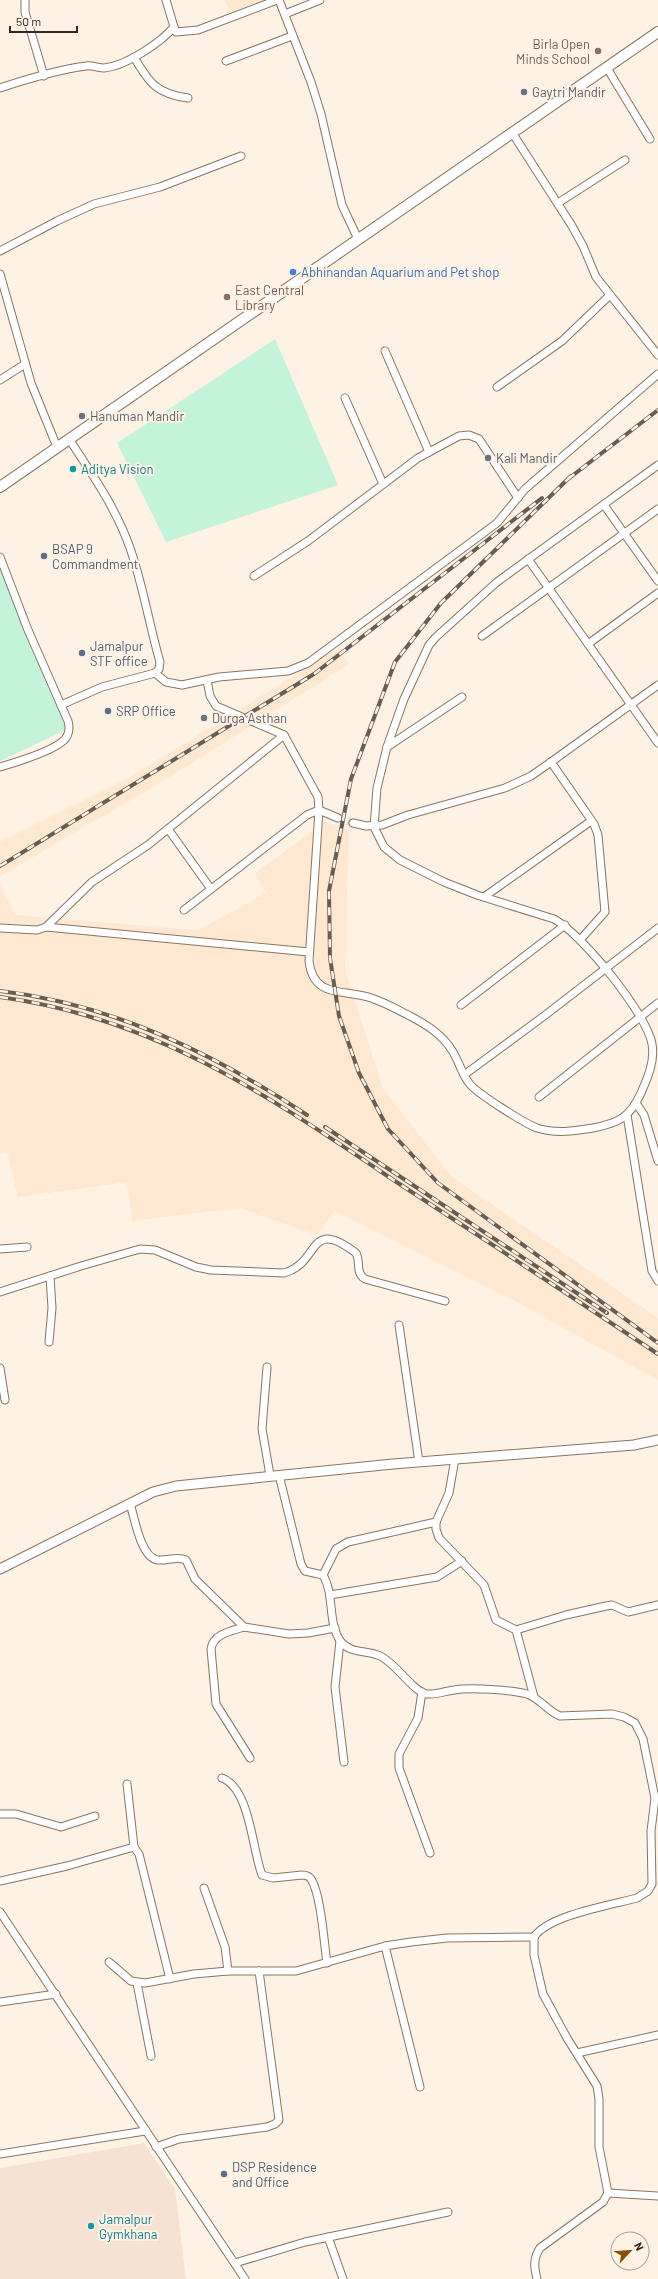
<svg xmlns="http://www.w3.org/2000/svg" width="658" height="2279" viewBox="0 0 658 2279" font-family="Barlow,sans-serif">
	<rect width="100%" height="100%" fill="#fef2e4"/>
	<!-- commercial -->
	<path fill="#f6e2d3" d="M144,2143L175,2189L186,2279H0V2168Z"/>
	<!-- built -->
	<g fill="#fee8d1">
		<path d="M224,0H267L231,14Z"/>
		<path d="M339,648L349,664L170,777L0,876V842L130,777Z"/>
		<path d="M326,822L349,830L345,969L383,1089L452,1177L658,1318V1380L515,1301L335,1211L317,1235L240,1208L132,1221L127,1182L18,1197L7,1152L0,1153V885L15,915L198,930L266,893L255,873Z"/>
	</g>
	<!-- green -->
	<g fill="#c3f3d9">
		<path d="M275,339L338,485L166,542L117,443Z"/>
		<path d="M0,554L70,728L0,761Z"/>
	</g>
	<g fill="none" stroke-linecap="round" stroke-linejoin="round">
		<!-- minor-tunnel -->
		<path stroke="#d5cabd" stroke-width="7" stroke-dasharray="7 3.5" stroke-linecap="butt" d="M338,818L353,823"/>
		<!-- minor casing -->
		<g stroke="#887560" stroke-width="9">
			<g id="minor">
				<path d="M25,0V12L44,76"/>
				<path d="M166,0L174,27"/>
				<path d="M279,0L311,82L321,114L342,205L358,239"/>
				<path d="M285,14L320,0"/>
				<path d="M134,57C149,83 157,94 188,98"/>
				<path d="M226,61L292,36"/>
				<path d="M607,68L650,139"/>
				<path d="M0,88C27,79 57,70 86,66C92,65 98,68 104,68C126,66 160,43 174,27L176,32L198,30L277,0"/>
				<path d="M513,134L572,226L583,246L596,277L658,355"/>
				<path d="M558,203L625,160"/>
				<path d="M0,251L57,221L94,204L160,187L241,156"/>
				<path d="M0,274L31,383L57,447"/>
				<path d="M385,351L429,452"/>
				<path d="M0,380L25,364"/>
				<path d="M497,387L562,341L610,295"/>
				<path d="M345,398L383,484"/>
				<path d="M604,505L658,581"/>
				<path d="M0,557L28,630L68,721C70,728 69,736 63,741C51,752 17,762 0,767"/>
				<path d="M528,559L658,743"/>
				<path d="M254,576L308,541L418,458L459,436L469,435L479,439L518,498"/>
				<path d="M482,636L658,509"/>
				<path d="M588,644L658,593"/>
				<path d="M155,673L166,682L182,685L219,677L288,671L308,663L497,523L525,489L658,374"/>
				<path d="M207,680L210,696L216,706L284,735L312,786L318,797L319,810L309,961C313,996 339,990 364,996C379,999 396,1009 410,1016C427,1025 443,1035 453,1052C459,1062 462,1074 469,1083C476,1093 524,1123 537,1128C556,1134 575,1131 593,1128C619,1123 630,1117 641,1093C648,1077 655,1061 652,1044C647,1014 581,933 554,919L477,895L444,882L400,860L384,847L374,827L377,788L387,747L404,699L429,645L436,637L497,582L658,465"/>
				<path d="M61,705L102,687L155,673L159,669L160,662C149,624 143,585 130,548C116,508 92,474 69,439"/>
				<path d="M387,747L462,697"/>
				<path d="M551,762L594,824L598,835L605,912L580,940"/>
				<path d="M353,823L366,826L382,825L408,815L505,788L531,776L551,762L658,685"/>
				<path d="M168,829L211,889"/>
				<path d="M484,897L591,821"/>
				<path d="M184,910L307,815L319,810L338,818"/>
				<path d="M46,927L309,952"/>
				<path d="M0,928L37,930L46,927L92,882L148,845L284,735"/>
				<path d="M461,1005L565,925"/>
				<path d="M464,1075L544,1016L658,928"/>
				<path d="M539,1097L658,1003"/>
				<path d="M636,1103L644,1115L658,1161"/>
				<path d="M627,1115L652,1271L658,1281"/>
				<path d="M0,1249L27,1247"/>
				<path d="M0,1292L81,1266L140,1249L155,1250L196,1267L211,1270L284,1273C321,1263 307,1216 356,1253C361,1262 355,1273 365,1279L445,1301"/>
				<path d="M399,1325L419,1462"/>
				<path d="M49,1342L52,1308L50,1276"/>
				<path d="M267,1367L262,1429L270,1475"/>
				<path d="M0,1368L5,1400"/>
				<path d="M455,1459L449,1493L436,1522V1529L439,1538L484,1585L496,1620L516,1630L534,1697"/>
				<path d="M279,1475L301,1564L305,1571L323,1575C335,1595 327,1623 341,1642C351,1654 368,1650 380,1656C396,1663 413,1692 427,1694C436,1695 445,1691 454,1690C470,1687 512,1690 527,1694C541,1699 547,1711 560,1716L612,1714L624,1717L635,1723L643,1739L655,1798L651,1831L652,1884L648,1891L637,1898C611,1905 549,1915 534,1937V1955L543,1994L567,2038L597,2086L599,2099V2147L608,2193L603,2202L540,2248C533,2259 534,2267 537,2279"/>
				<path d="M130,1503C134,1516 141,1559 158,1560C167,1561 177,1556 186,1560L195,1579L244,1627L289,1634L308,1633L335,1628"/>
				<path d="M323,1575L336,1549L348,1542L436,1522"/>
				<path d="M330,1595L437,1577L462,1561"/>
				<path d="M244,1627C231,1631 213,1634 211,1649L216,1704L250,1758"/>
				<path d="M516,1630L566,1615L606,1606L612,1605L628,1612L658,1605"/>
				<path d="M340,1641L335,1687L344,1762"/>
				<path d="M422,1692L418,1718L399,1754V1768L430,1853"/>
				<path d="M222,1778C250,1788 252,1849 262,1875L273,1878L302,1875C306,1875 309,1876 311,1879C321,1894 324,1943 327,1963"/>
				<path d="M127,1784L134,1847"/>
				<path d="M0,1814H16L61,1827L95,1816"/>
				<path d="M0,1881L67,1866L134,1847L139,1854L170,1979"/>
				<path d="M204,1888L225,1947L228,1971"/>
				<path d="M0,1912L245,2279"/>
				<path d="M385,1946L420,2087"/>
				<path d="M109,1962L131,1981L145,1983L194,1974L228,1971H296L385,1946L411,1942L447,1938L534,1937"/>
				<path d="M137,1983L151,2056"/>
				<path d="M0,2002L56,1994"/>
				<path d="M577,2053L658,2035"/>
				<path d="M156,2147L179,2139L267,2127L275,2124L279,2120L259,1971"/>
				<path d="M0,2154L145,2131"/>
				<path d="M608,2193L658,2196"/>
				<path d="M328,2237L343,2279"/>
				<path d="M235,2263L305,2242L448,2212"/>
			</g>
		</g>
		<!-- tertiary casing -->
		<g stroke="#887560" stroke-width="11">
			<path id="tertiary" d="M0,1569L153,1492L176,1486L393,1464L634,1445L658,1440"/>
		</g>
		<!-- secondary casing -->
		<g stroke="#887560" stroke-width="12">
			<path id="secondary" d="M0,487L658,32"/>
		</g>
		<!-- minor -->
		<use href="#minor" stroke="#fff" stroke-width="7"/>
		<!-- tertiary -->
		<use href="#tertiary" stroke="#fff" stroke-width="9"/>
		<!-- secondary -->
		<use href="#secondary" stroke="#fff" stroke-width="10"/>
		<!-- rail casing -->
		<g stroke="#665d53" stroke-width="4">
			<g id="rail">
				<path d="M571,476L441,603L395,662L351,779L329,891L330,958L339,1016L359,1073L388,1129L438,1183L658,1343"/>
				<path d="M568,479L658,410"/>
				<path d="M0,866L314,674L542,498"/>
				<path d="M0,991C112,1004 213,1053 307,1115"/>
				<path d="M0,997C160,1019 271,1098 401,1185C487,1241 572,1297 658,1354"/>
				<path d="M325,1127L607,1313"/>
			</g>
		</g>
		<!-- rail -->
		<use href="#rail" stroke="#fef2e4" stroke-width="2.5" stroke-dasharray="8" stroke-linecap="butt"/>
	</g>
	<!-- markers -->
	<g fill="#8d6e63" stroke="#fef2e4" stroke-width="1.5">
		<circle cx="598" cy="51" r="4"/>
		<circle cx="227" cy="297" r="4"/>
	</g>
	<g fill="#6b7280" stroke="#fef2e4" stroke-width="1.5">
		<circle cx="524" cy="92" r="4"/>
		<circle cx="82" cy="416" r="4"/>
		<circle cx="488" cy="458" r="4"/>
		<circle cx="204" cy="718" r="4"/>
	</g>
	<circle fill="#3f7fe0" stroke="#fef2e4" stroke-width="1.5" cx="293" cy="272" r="4"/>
	<g fill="#0f9aa8" stroke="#fef2e4" stroke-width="1.5">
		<circle cx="73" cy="469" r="4"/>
		<circle cx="91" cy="2226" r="4"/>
	</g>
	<g fill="#5c6f8a" stroke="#fef2e4" stroke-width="1.5">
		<circle cx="44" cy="556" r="4"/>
		<circle cx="82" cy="653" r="4"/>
		<circle cx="108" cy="711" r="4"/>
		<circle cx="224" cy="2174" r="4"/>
	</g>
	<g text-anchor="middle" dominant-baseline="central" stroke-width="4" stroke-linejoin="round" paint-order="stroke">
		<!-- education labels -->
		<g font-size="13" fill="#785e54" stroke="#fef2e4" text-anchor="end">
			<text x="590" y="44">Birla Open<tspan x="590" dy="15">Minds School</tspan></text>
			<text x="235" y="290" text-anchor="start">East Central<tspan x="235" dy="15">Library</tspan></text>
		</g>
		<!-- worship labels -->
		<g font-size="13" fill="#5b616d" stroke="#fef2e4" text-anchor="start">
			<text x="532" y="92">Gaytri Mandir</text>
			<text x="90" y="416">Hanuman Mandir</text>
			<text x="496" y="458">Kali Mandir</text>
			<text x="212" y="718">Durga Asthan</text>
		</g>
		<!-- shop labels -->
		<g font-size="13" fill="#366cbe" stroke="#fef2e4" text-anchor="start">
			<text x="301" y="272">Abhinandan Aquarium and Pet shop</text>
		</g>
		<!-- culture labels -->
		<g font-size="13" fill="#0d838f" stroke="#fef2e4" text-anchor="start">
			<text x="81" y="469">Aditya Vision</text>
			<text x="99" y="2219">Jamalpur<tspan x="99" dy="15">Gymkhana</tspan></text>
		</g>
		<!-- service labels -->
		<g font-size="13" fill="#4e5e75" stroke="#fef2e4" text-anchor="start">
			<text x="52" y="549">BSAP 9<tspan x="52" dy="15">Commandment</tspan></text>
			<text x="90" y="646">Jamalpur<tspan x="90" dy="15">STF office</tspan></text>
			<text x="116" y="711">SRP Office</text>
			<text x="232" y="2167">DSP Residence<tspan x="232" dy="15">and Office</tspan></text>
		</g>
	</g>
	<!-- north arrow -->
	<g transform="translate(630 2251) rotate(64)"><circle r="19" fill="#fef2e4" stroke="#aca296"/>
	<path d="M0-3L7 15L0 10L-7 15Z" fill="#895105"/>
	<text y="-6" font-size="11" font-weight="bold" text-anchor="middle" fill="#322a22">N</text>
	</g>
	<!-- scale -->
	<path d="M10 26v6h67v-6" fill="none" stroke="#322a22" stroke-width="2"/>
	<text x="16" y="26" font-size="12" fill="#322a22" stroke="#fef2e4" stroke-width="3" paint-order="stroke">50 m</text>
</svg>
